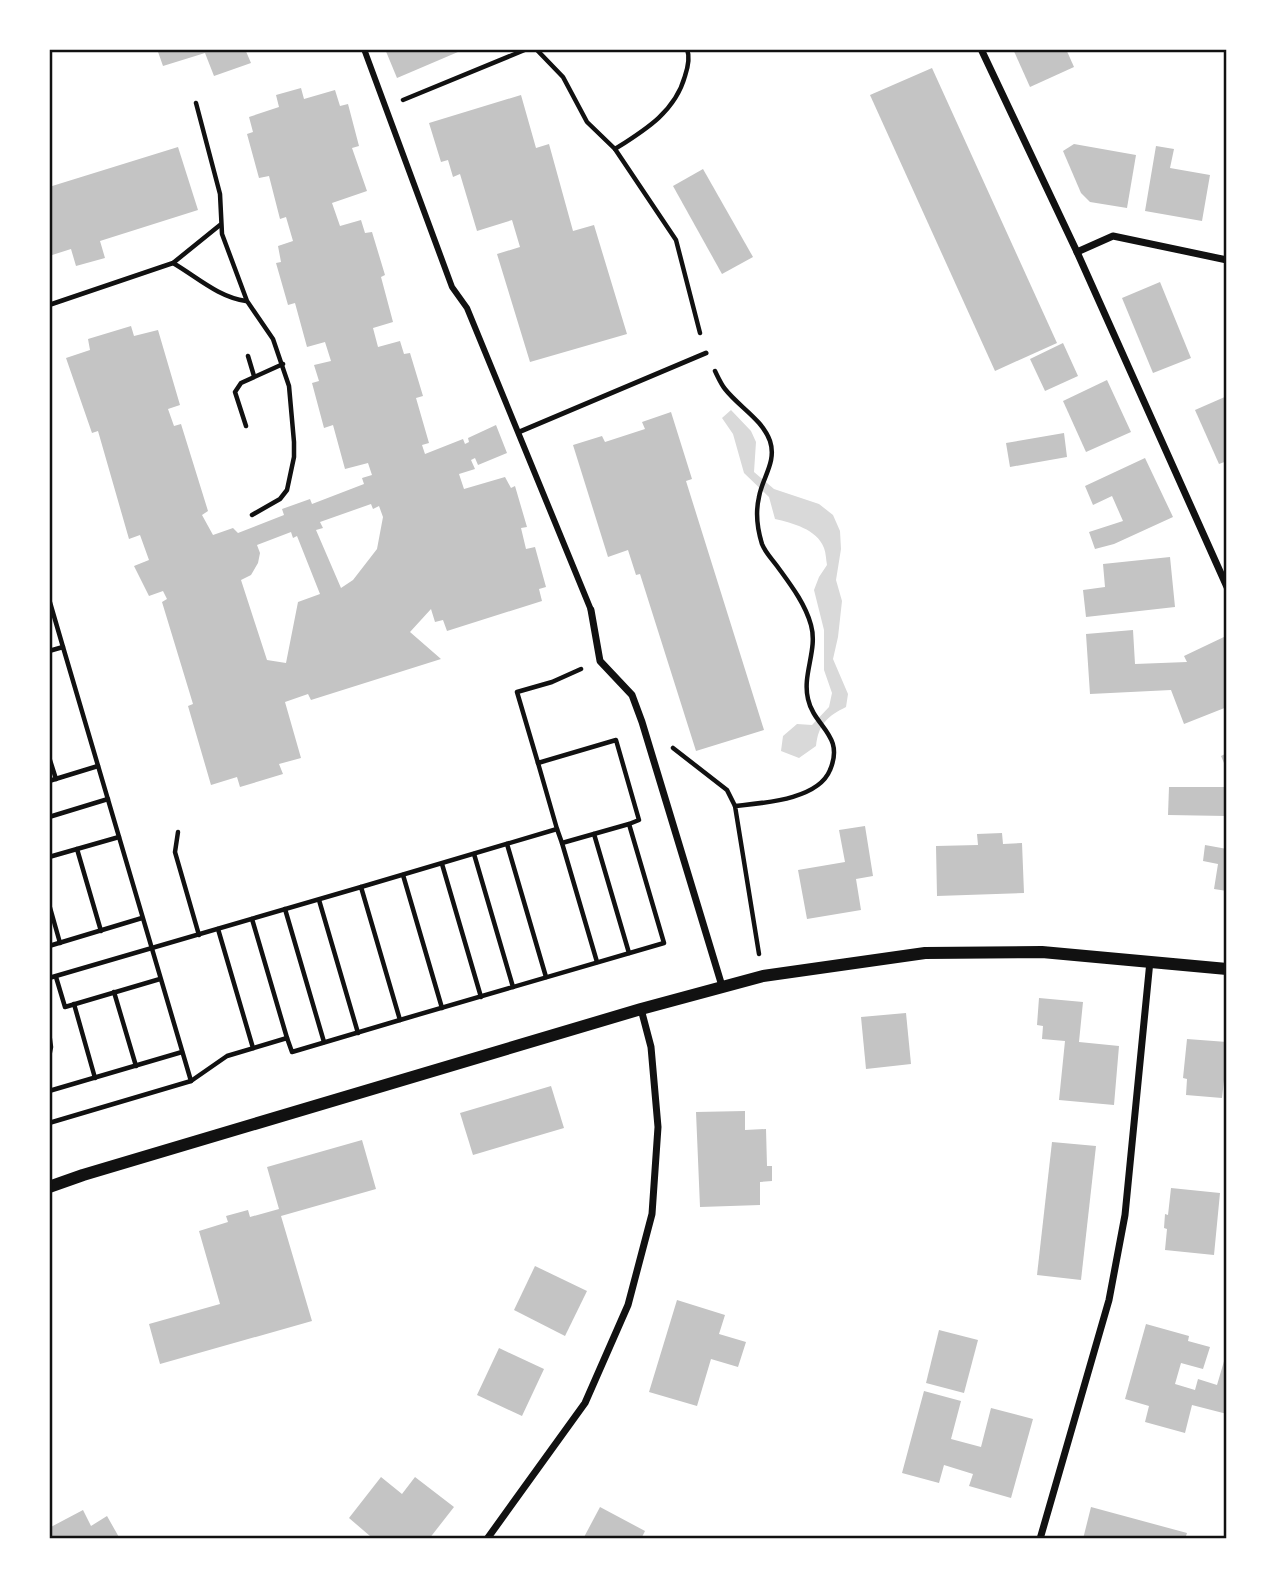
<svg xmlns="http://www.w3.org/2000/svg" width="1276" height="1588" viewBox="0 0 1276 1588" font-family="Barlow,sans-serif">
	<rect width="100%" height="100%" fill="#fff"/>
	<!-- water -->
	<path fill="#d9d9d9" d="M731,410L751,431L756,442L754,472L774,489L819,504L833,515L840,531L841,549L836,580L842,601L838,637L833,659L848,694L846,707C828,716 818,724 816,746L799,758L781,751L783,736L797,724L812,725L829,707L832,693L824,670V630L814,590L819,577L827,565C826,560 826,553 824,548C817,529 792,523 775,519L769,497L744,473L733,434L722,418Z"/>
	<!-- building -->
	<g fill="#c4c4c4" fill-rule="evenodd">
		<path d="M157,49H245L251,63L214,76L205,53L163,66Z"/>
		<path d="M385,49H465L397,78Z"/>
		<path d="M1013,49H1066L1074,67L1030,87Z"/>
		<path d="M932,68L1057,343L995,371L870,95Z"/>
		<path d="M301,88L304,99L335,90L340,106L348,104L359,146L352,148L367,191L332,203L340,226L361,220L365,233L372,232L385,275L381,277L393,322L373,328L378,347L400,341L404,354L410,353L423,396L416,398L429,443L422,445L425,454L463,439L465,444L469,442L468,438L496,425L507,453L478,465L475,458L471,460L475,469L459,474L464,489L505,477L511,488L515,486L527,527L521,528L526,549L535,547L546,587L539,589L542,601L447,631L443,620L435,622L431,609L410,632L441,659L311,700L308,694L285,702L301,758L279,764L283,774L240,787L237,777L211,785L188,706L193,704L162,602L167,599L163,591L149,596L134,566L149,560L140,535L129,539L98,431L92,433L66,358L90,350L88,339L131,326L134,336L158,330L180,405L168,409L174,426L181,424L208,511L202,515L213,535L233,528L238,533L284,515L282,509L310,499L312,504L364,484L362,478L372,475L368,463L345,469L333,425L324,428L312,383L319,381L314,365L331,361L325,342L307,347L295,303L288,305L276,263L281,262L278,246L293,241L286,217L280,219L269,176L259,178L247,134L253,132L249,117L279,107L276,95ZM371,504L373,509L379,506L383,517L377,549L353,580L341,588L316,530L323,528L320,522ZM291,532L293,538L297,536L320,594L298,602L286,663L267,660L241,580L251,575L258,563L260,553L257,545Z"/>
		<path d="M521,95L536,148L549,144L573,231L594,225L627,334L530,362L497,254L520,247L512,220L477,231L460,174L453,177L448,160L441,162L429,123Z"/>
		<path d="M1074,144L1136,155L1127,208L1090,202L1081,193L1063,151Z"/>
		<path d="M1156,146L1174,149L1170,168L1210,175L1202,221L1145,211Z"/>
		<path d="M178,147L198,210L100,241L105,258L76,266L71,249L49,256V187Z"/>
		<path d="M703,169L753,257L722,274L673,186Z"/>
		<path d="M1160,282L1191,358L1153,373L1122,298Z"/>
		<path d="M1063,343L1078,376L1045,391L1030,359Z"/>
		<path d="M1107,380L1131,432L1086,452L1063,401Z"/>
		<path d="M1227,396V461L1219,464L1195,410Z"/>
		<path d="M671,412L692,479L686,481L764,730L696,751L640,574L636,575L628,550L608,557L573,445L602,436L605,442L645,429L642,422Z"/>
		<path d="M1064,433L1067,457L1010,467L1006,443Z"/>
		<path d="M1145,458L1173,517L1114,544L1095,549L1089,532L1123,521L1112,496L1093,505L1085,486Z"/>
		<path d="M1170,557L1175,607L1086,617L1083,590L1105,587L1103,564Z"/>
		<path d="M1133,630L1135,664L1187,662L1184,656L1226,636L1227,707L1184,724L1171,690L1090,694L1086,634Z"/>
		<path d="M1227,753V770L1221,756Z"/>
		<path d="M1169,787H1227V816L1168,815Z"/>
		<path d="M865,826L873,876L856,879L861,910L807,919L798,870L845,862L839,830Z"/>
		<path d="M1002,833L1003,844L1022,843L1024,893L937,896L936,846L978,845L977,834Z"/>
		<path d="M1205,845L1227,849V891L1214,889L1218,864L1203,861Z"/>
		<path d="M1039,998L1083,1002L1079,1042L1119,1046L1114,1105L1059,1100L1065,1041L1042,1039L1043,1026L1037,1025Z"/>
		<path d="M906,1013L911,1064L866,1069L861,1017Z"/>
		<path d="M1187,1039L1227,1042V1081L1224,1080L1222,1098L1186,1095L1187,1079L1183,1078Z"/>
		<path d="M551,1086L564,1128L473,1155L460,1113Z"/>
		<path d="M745,1111V1130L766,1129L767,1166H772V1181L760,1182V1205L700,1207L696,1112Z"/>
		<path d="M362,1140L376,1189L281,1216L312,1321L160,1364L149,1324L220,1304L199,1231L228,1222L226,1216L248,1210L250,1217L279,1209L267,1167Z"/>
		<path d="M1052,1142L1096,1146L1081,1280L1037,1275Z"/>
		<path d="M1171,1188L1220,1193L1214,1255L1165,1250L1167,1229L1164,1228L1165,1214L1168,1215Z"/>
		<path d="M535,1266L587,1291L565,1336L514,1310Z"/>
		<path d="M677,1300L725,1315L719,1334L746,1342L738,1367L711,1359L697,1406L649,1392Z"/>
		<path d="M1146,1324L1189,1336L1188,1341L1210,1347L1203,1369L1181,1363L1175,1384L1195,1390L1198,1379L1217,1385L1227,1351V1414L1192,1405L1185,1433L1145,1422L1149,1406L1125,1399Z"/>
		<path d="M939,1330L978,1340L964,1393L926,1383Z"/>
		<path d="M499,1348L544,1369L522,1416L477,1395Z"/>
		<path d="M924,1391L961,1401L951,1439L981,1447L991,1408L1033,1419L1011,1498L969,1486L973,1474L944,1465L939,1483L902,1473Z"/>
		<path d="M381,1477L402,1494L415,1477L454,1507L429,1539H368L370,1536L349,1518Z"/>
		<path d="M600,1507L645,1531L641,1539H583Z"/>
		<path d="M1091,1507L1187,1533L1185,1539H1083Z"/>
		<path d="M83,1510L91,1526L107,1516L120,1539H49V1528Z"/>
	</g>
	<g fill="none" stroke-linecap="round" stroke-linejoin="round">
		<!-- path -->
		<g stroke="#111" stroke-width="4.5">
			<path d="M536,49L563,77L587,122L615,149L676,240L700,333"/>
			<path d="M403,100L527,49"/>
			<path d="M196,103L220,194L222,234L247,301L273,339L289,386L294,442V457L287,490L280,499L252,515"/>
			<path d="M615,149C645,130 675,112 685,76C688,67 690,57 687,49"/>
			<path d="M173,263C197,277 218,297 246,301"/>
			<path d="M49,305L173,263L220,225"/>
			<path d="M248,356L254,376"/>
			<path d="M715,371C718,377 721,384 725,389C739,407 762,419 770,441C777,462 762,478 759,497C755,514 757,528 762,544C765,552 772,559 777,566C790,584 805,603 811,625C818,650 802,674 808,699C814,727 845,735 830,770C818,800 762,803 735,806L759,954"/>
			<path d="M246,426L235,392L241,383L283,364"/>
			<path d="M49,599L63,647"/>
			<path d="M49,651L63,647L191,1081L49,1123"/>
			<path d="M673,748L727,790L735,806"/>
			<path d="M49,757L56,779"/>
			<path d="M49,781L98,766"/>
			<path d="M49,817L108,799"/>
			<path d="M557,829L562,843"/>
			<path d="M178,832L175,852L199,935"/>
			<path d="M594,834L629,953"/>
			<path d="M507,844L546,977"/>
			<path d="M77,849L101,931"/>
			<path d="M474,854L513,987"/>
			<path d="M49,857L119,837"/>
			<path d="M442,864L481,997"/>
			<path d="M403,875L442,1008"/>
			<path d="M361,887L557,829L538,763"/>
			<path d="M319,900L358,1033"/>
			<path d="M49,904L60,943"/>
			<path d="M285,909L324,1042"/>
			<path d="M252,919L287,1038"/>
			<path d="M218,929L253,1048"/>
			<path d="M49,946L142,918"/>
			<path d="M597,962L562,843L629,824"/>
			<path d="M56,977L65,1007L160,979"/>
			<path d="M49,978L361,887L400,1020L292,1052L287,1038L227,1056L191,1081"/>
			<path d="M114,992L136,1066"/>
			<path d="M74,1004L95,1078"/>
			<path d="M400,1020L664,943L629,824L639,820L616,740L538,763L517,692L552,682L581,669"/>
			<path d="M49,1032L51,1047L49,1057"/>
			<path d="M49,1091L182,1052"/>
		</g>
		<!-- service -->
		<path stroke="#111" stroke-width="5" d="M519,432L706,353"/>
		<!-- pedestrian -->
		<path stroke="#111" stroke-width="6" d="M364,49L452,287L467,308L591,610"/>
		<!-- minor -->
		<g stroke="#111" stroke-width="7">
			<path d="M981,49L1077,252L1227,587"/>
			<path d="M1077,252L1113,236L1227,260"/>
			<path d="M591,610L600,661L632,695L642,722L722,986"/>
			<path d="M487,1539L585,1403L628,1305L652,1214L658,1127L651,1047L641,1009"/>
			<path d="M1040,1539L1109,1300L1125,1215L1150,961"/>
		</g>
		<!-- tertiary -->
		<path stroke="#111" stroke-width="12" d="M49,1187L83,1175L641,1009L763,976L925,953L1042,952L1227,969"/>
	</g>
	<!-- border -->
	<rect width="1276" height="1588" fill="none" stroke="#ffffff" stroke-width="102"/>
	<rect x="51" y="51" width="1174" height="1486" fill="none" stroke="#111" stroke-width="2.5"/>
</svg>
